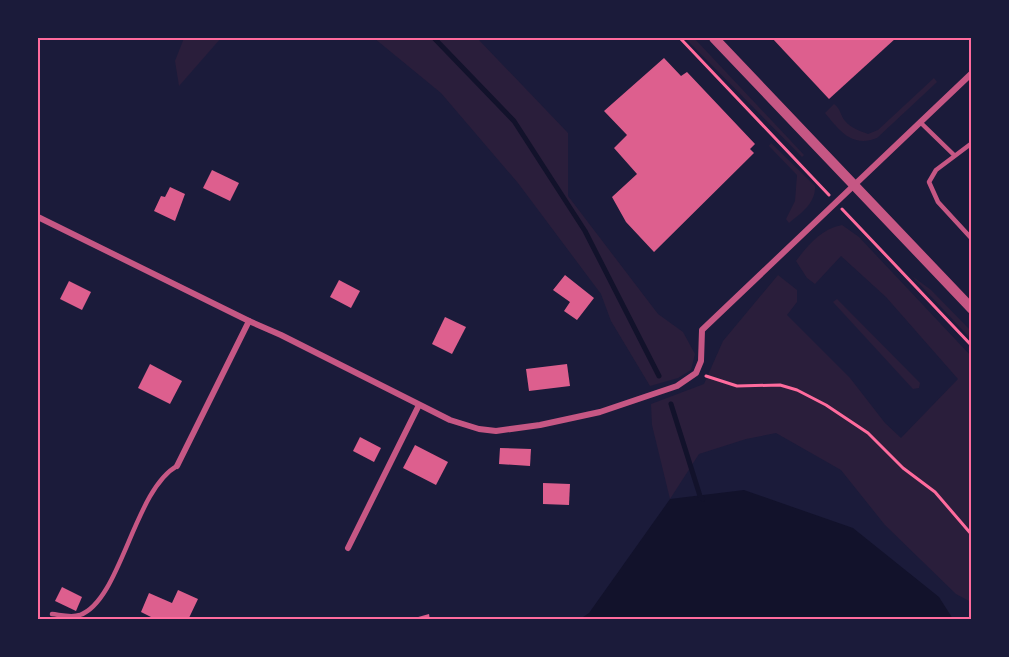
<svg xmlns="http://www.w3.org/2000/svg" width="1009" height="657" viewBox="0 0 1009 657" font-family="'Asap Condensed',sans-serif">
	<rect width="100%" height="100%" fill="#1b1b3a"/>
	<!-- green -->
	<g fill="#2a1e3b">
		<path d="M184,38H221L179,86L175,61Z"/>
		<path d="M374,38H477L568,133V196L658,314L683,332L695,354L691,370L678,378L650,386L611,321L601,294L518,183L441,93Z"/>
		<path d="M685,38H694L804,155L802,157Z"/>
		<path d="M934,78L937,82L877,138C852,148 840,131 825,113L834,104C841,109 840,115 845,121C851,128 860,131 868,134L878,130Z"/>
		<path d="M771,143L815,186C816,203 801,213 789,223L786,219L795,201L797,175L769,146Z"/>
		<path d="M842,225L859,237L971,356V602L956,594L885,525L841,470L776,433L746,439L699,454L670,499L652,425L651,404L704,384L723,341L778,275L797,290V302L787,315L850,378L885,423L901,438L958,379L886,297L841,256L815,284L807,278L796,261C808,245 821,229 842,225Z"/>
		<path d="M912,276L931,290L971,331V339Z"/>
		<path d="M837,299L920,383L919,388L913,389L833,302Z"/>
	</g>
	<!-- water -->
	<path fill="#12122b" d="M744,490L853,528L939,597L953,619H580L589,613L670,499Z"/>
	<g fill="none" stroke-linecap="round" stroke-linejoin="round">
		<!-- stream -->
		<g stroke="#12122b" stroke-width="5">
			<path d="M434,38L514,121L585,231L659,376"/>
			<path d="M671,404L700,496L703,499"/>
		</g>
	</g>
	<!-- building -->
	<g fill="#dd5f8e">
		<path d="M772,38H896L829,99Z"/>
		<path d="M664,58L681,76L687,72L755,144L750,149L754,153L654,252L626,222L612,197L637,174L614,148L627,135L604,111Z"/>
		<path d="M212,170L239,183L230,201L203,188Z"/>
		<path d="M170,187L185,194L175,221L154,211L161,196L165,197Z"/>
		<path d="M565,275L594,298L577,320L564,311L570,302L553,290Z"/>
		<path d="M339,280L360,291L351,308L330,297Z"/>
		<path d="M69,281L91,292L82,310L60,299Z"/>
		<path d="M445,317L466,327L452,354L432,344Z"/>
		<path d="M150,364L182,381L170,404L138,388Z"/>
		<path d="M567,364L570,386L529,391L526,369Z"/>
		<path d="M360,437L381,448L374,462L353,451Z"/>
		<path d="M415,445L448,462L436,485L403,468Z"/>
		<path d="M500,448L531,449L530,466L499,464Z"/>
		<path d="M543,483L570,484L569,505L543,504Z"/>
		<path d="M62,587L82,597L76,611L55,601Z"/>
		<path d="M178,590L198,599L188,620H157L141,612L149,593L172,603Z"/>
		<path d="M429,614L430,620H411V619Z"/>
	</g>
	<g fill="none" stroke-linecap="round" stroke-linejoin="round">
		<!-- path -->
		<g stroke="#ff6b9d" stroke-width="3">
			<path d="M680,38L829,195"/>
			<path d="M842,209L972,346"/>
			<path d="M706,376L737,386L780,385L797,390L826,405L868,433L903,468L935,492L972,535"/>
		</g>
		<!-- service -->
		<g stroke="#c65784" stroke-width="4.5">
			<path d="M920,122L954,155"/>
			<path d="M972,143L936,170L929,182L938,202L972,239"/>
			<path d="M52,614C61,615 71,618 80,615C121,600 134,490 177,466"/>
		</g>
		<!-- minor -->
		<g stroke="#c65784" stroke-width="6">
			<path d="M38,217L249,321L281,335L450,420L479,429L496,431L540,425L600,412L677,386L696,373L701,361L702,330L972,73"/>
			<path d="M177,466L249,321"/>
			<path d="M348,548L419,405"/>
		</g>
		<!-- tertiary -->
		<path stroke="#c65784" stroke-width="10" d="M714,38L972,309"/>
	</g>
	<!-- border -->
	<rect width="1009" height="657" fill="none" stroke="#1b1b3a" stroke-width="78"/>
	<rect x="39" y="39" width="931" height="579" fill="none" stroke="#ff6b9d" stroke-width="2"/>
</svg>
